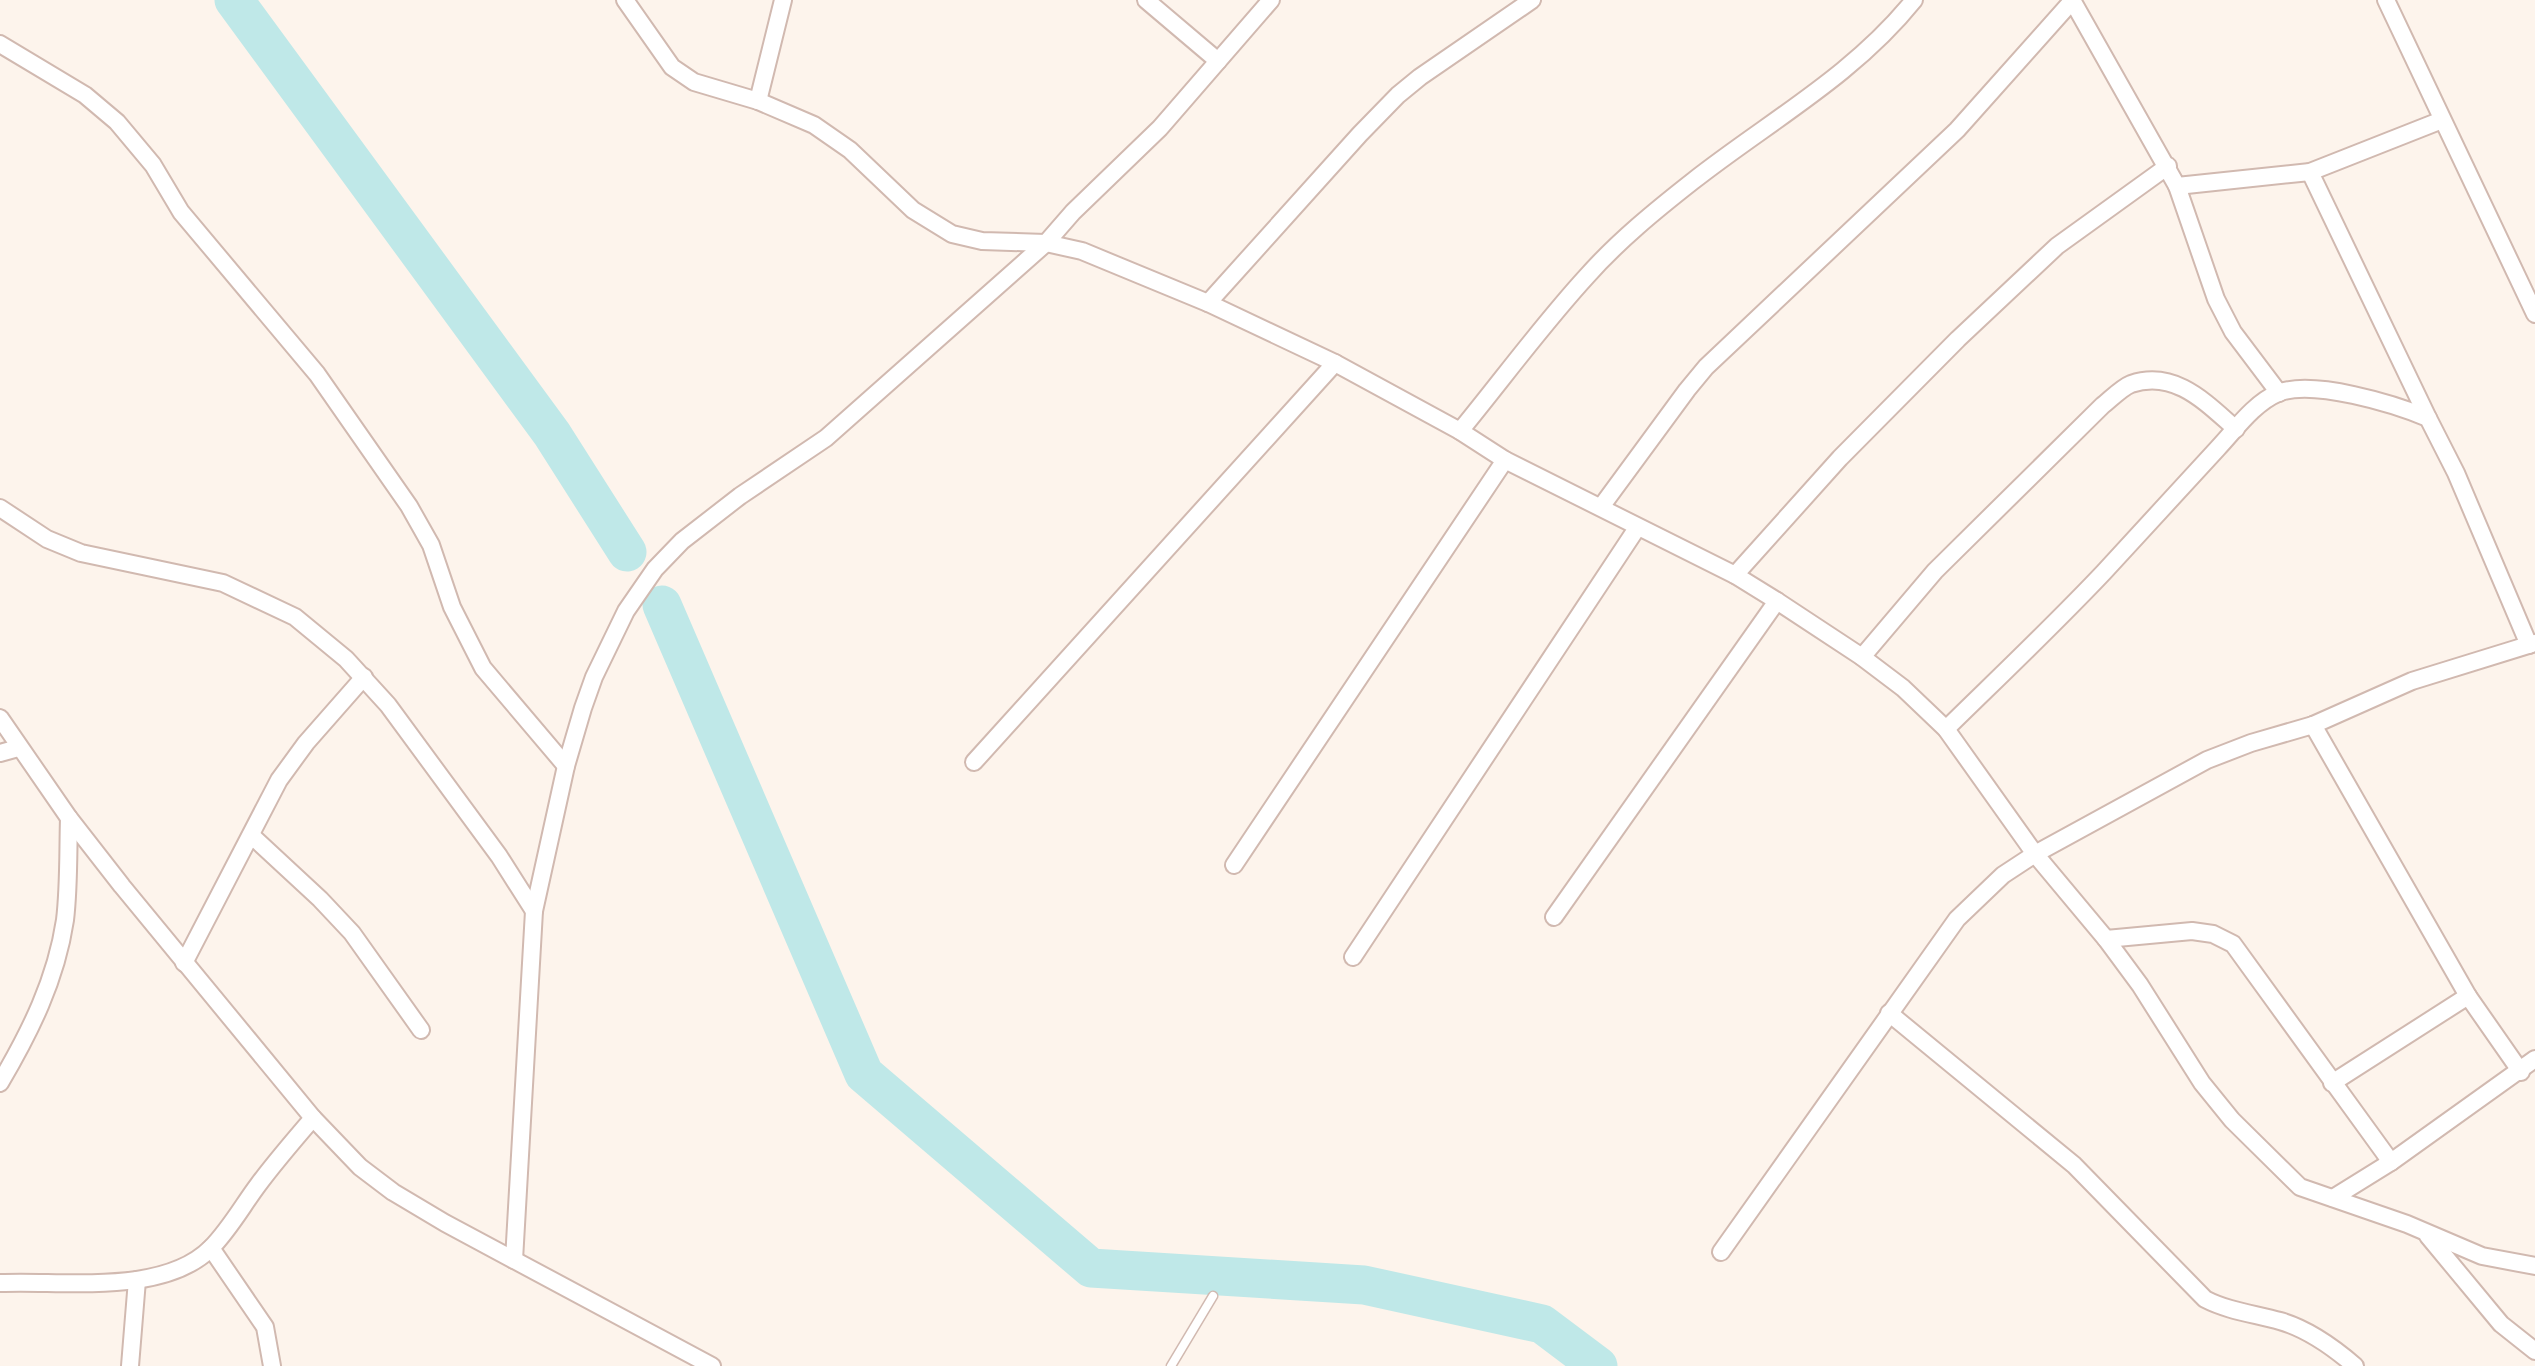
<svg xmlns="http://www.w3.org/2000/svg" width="2535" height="1366" viewBox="0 0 2535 1366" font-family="Barlow,sans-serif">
	<rect width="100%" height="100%" fill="#fdf4ec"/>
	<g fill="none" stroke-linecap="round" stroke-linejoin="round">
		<!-- river -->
		<g stroke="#bfe8e8" stroke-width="39">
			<path d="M234,0L552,434L627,552"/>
			<path d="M662,605L864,1074L1091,1268L1364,1285L1542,1324L1598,1366"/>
		</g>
		<!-- lane casing -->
		<g stroke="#d1b9b0" stroke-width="11">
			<path id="lane" d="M1171,1366L1213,1296"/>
		</g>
		<!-- street casing -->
		<g stroke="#d1b9b0" stroke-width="20">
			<g id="street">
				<path d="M625,0L672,67L694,82L758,101L814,125L850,150L913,210L952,234L982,241L1046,243L1082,251L1208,303L1335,363L1460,431L1505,460L1735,575L1777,601L1862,657L1903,688L1946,729L2035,854L2106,939L2140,985L2202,1083L2232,1120L2300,1187L2407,1224L2482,1256L2535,1266"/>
				<path d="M1146,0L1218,61"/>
				<path d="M2072,0L2177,186L2310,172L2442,120"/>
				<path d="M2386,0L2535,314"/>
				<path d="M0,44L85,95L117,122L153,165L181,212L317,374L409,506L431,545L452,607L483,668L566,766"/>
				<path d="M758,101L783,0"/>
				<path d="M2310,172L2428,418"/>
				<path d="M2177,186L2216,299L2233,332L2279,393"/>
				<path d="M1208,303L1360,134L1398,95L1420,77L1532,0"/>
				<path d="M1460,431C1502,380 1542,325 1587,276C1618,241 1656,210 1693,181C1768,122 1853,76 1914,0"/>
				<path d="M1601,507L1687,390L1706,367L1957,130L2073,0"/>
				<path d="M0,508L47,539L81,553L223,583L295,617L346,659L388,705L499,856L534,911"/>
				<path d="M1735,575L1840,458L1958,339L2057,246L2168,166"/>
				<path d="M1862,657L1935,571L2102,406C2110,400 2121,388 2131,384C2175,369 2206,403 2236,429"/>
				<path d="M0,718L69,818L122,886L313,1118L360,1167L393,1192L445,1223L712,1366"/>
				<path d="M2313,725L2468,996L2521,1072"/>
				<path d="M1946,729C1999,677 2053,626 2104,572C2142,531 2180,489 2218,448C2235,430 2254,403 2278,393C2313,379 2394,404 2428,418L2456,473L2529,645"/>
				<path d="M0,753L18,748"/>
				<path d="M974,762L1335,363"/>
				<path d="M251,835L320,899L352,933L421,1030"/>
				<path d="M1234,865L1505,460"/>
				<path d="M1554,917L1777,601"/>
				<path d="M2106,939L2192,931L2213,934L2233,944L2391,1162"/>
				<path d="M1353,957L1637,528"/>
				<path d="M184,963L279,780L306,743L364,677"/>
				<path d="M1889,1013L2074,1165L2205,1299C2228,1311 2255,1314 2280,1321C2308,1329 2333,1347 2355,1366"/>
				<path d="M0,1083C30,1032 56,980 65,920C69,887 68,852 69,818"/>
				<path d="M2332,1083L2468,996"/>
				<path d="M2333,1198L2391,1162L2535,1059"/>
				<path d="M2428,1236L2501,1324L2535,1351"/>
				<path d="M211,1248L265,1327L272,1366"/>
				<path d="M1721,1252L1957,919L2003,875L2035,854L2207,760L2251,743L2313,725L2412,681L2535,643"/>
				<path d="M514,1260L534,911L566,766L583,708L594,677L626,611L655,569L682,541L740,496L826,438L1046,243L1073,212L1160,128L1271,0"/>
				<path d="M0,1283C63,1280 163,1296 211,1248C229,1230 243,1205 258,1185C275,1162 294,1140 313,1118"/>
				<path d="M130,1366L137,1280"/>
			</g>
		</g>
		<!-- lane -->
		<use href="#lane" stroke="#fff" stroke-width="8"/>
		<!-- street -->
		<use href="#street" stroke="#fff" stroke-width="16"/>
	</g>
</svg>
